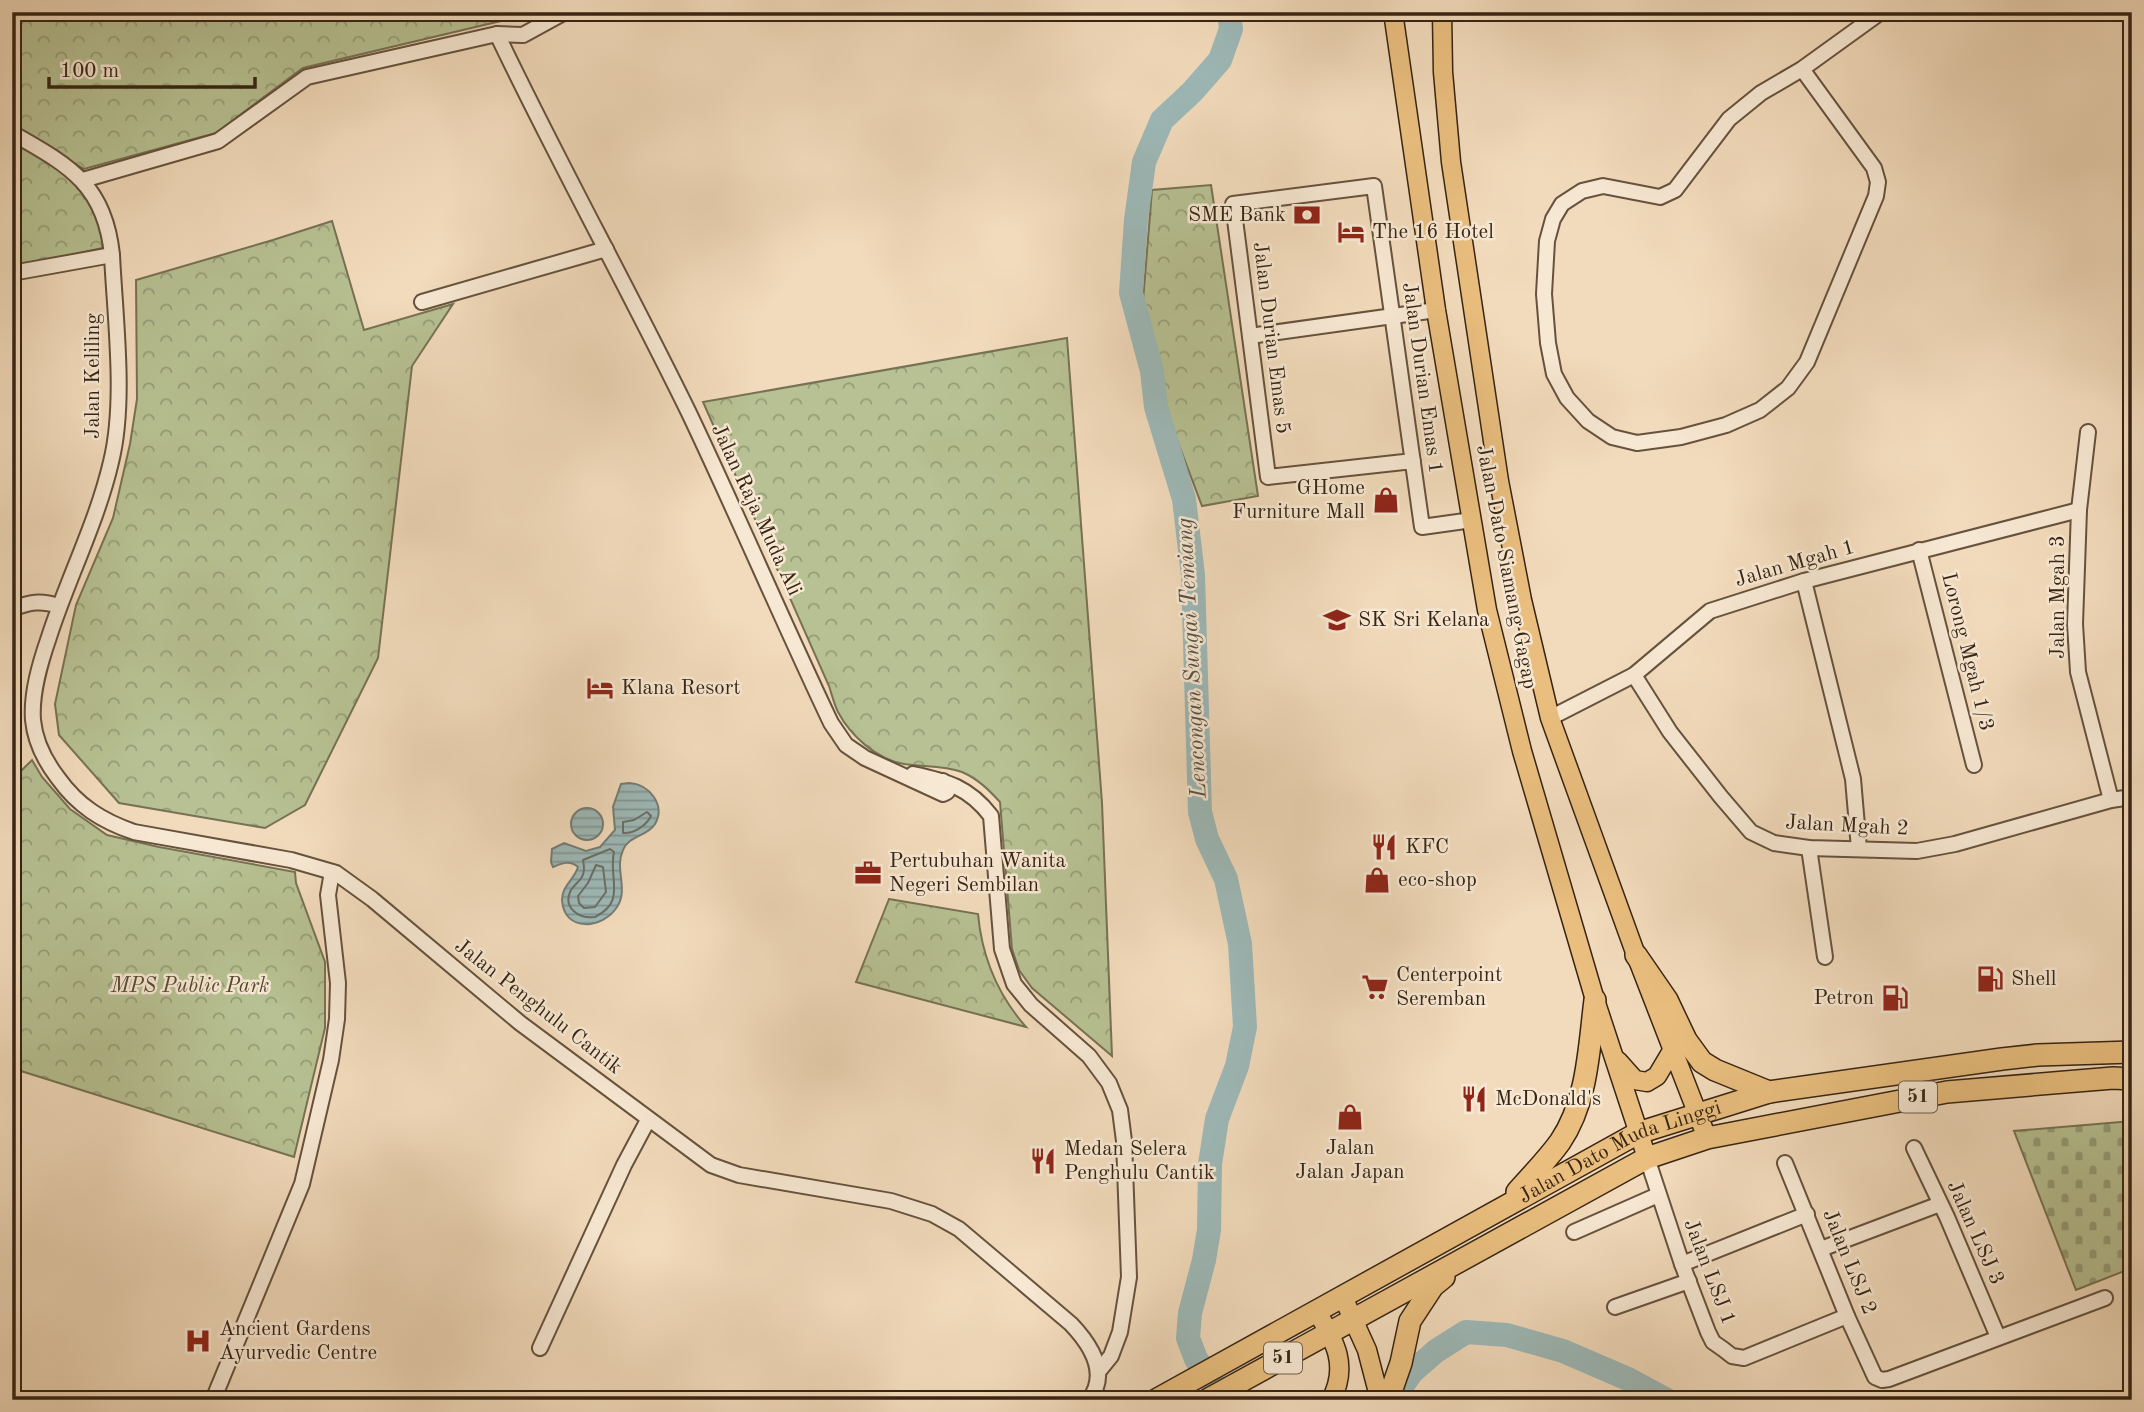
<svg xmlns="http://www.w3.org/2000/svg" width="2144" height="1412" viewBox="0 0 2144 1412" font-family="'Old Standard TT',serif">
	<defs>
		<pattern id="forest-crowns" width="20" height="18" patternUnits="userSpaceOnUse" patternTransform="scale(1.75)"><rect width="20" height="18" fill="#b7c193"/><path d="M2 6a3 3 0 1 1 6 0M12 15a3 3 0 1 1 6 0" fill="none" stroke="#969d77"/></pattern>
		<pattern id="cemetery-stones" width="16" height="16" patternUnits="userSpaceOnUse" patternTransform="scale(1.75)"><rect width="16" height="16" fill="#b7c193"/><path d="M2 7V4a2 2 0 0 1 4 0v3zM10 15v-3a2 2 0 0 1 4 0v3z" fill="#969d77"/></pattern>
		<pattern id="water-rules" width="6" height="5" patternUnits="userSpaceOnUse" patternTransform="scale(1.75)"><rect width="6" height="5" fill="#9db9b8"/><path d="M0 2.5h6" fill="none" stroke="#819694"/></pattern>
	</defs>
	<rect width="100%" height="100%" fill="#f2dbbc"/>
	<filter id="stains"><feTurbulence type="fractalNoise" baseFrequency=".00286" numOctaves="4"/><feColorMatrix values="0 0 0 0 .2 0 0 0 0 .09 0 0 0 0 .02 0 0 0 .5 -.17"/></filter>
	<radialGradient id="worn" r=".72"><stop offset=".6" stop-color="#630" stop-opacity="0"/><stop offset="1" stop-color="#630" stop-opacity=".3"/></radialGradient>
	<!-- forest -->
	<g fill="url(#forest-crowns)" stroke="#777253" stroke-width="2">
		<path d="M12,12H501L505,20L303,68L216,133L84,169L12,127Z"/>
		<path d="M12,136L66,168L95,206L107,247L12,268Z"/>
		<path d="M1211,185L1258,496L1202,506L1165,408L1159,359L1143,301L1152,190Z"/>
		<path d="M332,221L364,330L453,304L412,366L378,658L305,805L265,828L119,803L59,735L55,704L76,605L113,518L130,444L137,399L136,280L273,240Z"/>
		<path d="M1067,338L1102,803L1112,1056L1032,988L1019,970L1012,949L1000,802C989,790 978,779 962,772C943,765 923,767 904,764C877,760 850,735 838,712C834,704 832,695 829,686L703,402Z"/>
		<path d="M32,760L42,777L70,809L107,835L159,847L295,872L296,883L325,962V1028L294,1157L21,1071L12,1064V780Z"/>
		<path d="M889,899L978,914C982,958 997,994 1026,1027L856,982Z"/>
	</g>
	<!-- cemetery -->
	<path fill="url(#cemetery-stones)" stroke="#777253" stroke-width="2" d="M2132,1121V1268L2076,1290L2014,1131Z"/>
	<!-- water -->
	<g fill="url(#water-rules)" stroke="#747d76" stroke-width="2">
		<path d="M629,783C649,784 666,805 655,824C647,837 629,835 623,850C614,869 629,889 617,907C603,929 564,933 562,900C562,886 574,880 578,867C570,860 562,863 553,867L551,862L552,849L564,843L586,851L600,847L615,830L613,807L621,784Z"/>
		<circle cx="587" cy="824" r="16"/>
	</g>
	<g fill="none" stroke-linecap="round" stroke-linejoin="round">
		<!-- shore -->
		<g stroke="#6a6e66" stroke-width="2">
			<path d="M647,812L651,816C646,826 633,834 623,833V822L634,820Z"/>
			<path d="M610,849L614,852C608,879 627,901 595,917C579,919 562,908 571,890C574,885 579,882 582,877C585,871 584,866 583,860Z"/>
			<path d="M596,865L603,867L606,892L595,907L584,908L579,903L578,896L588,883Z"/>
		</g>
		<!-- river -->
		<g stroke="#9db9b8" stroke-width="24">
			<path d="M1225,1400L1196,1359L1188,1338L1190,1313L1204,1260L1209,1230L1210,1164L1217,1119L1237,1066L1245,1027L1240,944L1226,879L1207,839L1200,812L1193,575L1184,499L1156,407L1152,371L1131,293L1136,220L1144,162L1162,120L1192,92L1220,60L1231,29L1229,12"/>
			<path d="M1392,1400L1412,1372L1436,1351L1466,1332L1507,1335L1563,1351L1628,1379L1667,1400"/>
		</g>
		<!-- minor casing -->
		<g stroke="#66523d" stroke-width="18">
			<g id="minor">
				<path d="M497,34C558,162 627,286 689,413C738,516 782,620 831,723L846,745L865,758L943,794L947,792L949,788L943,781"/>
				<path d="M1802,69L1874,168L1878,182L1876,196L1807,362L1788,388L1760,410L1726,425L1681,437L1637,443L1612,437L1588,421L1567,398L1554,374L1548,343L1544,294L1547,241L1553,219L1562,204L1582,191L1603,186L1660,197L1675,190L1729,119L1761,93L1802,69L1881,12"/>
				<path d="M12,133C68,165 105,184 112,255C115,318 126,402 111,462C97,522 68,578 49,637C40,663 31,693 33,720C35,742 45,761 58,778C78,806 102,821 134,832L291,860L336,873L372,899L520,1023L711,1165L739,1175L891,1201L932,1214L959,1229L1071,1324C1090,1344 1110,1373 1089,1400"/>
				<path d="M83,180L218,141L307,77L497,34L523,35L565,12"/>
				<path d="M12,273L112,255"/>
				<path d="M422,302L606,249"/>
				<path d="M1250,336L1436,310"/>
				<path d="M2088,432L2079,510L2075,624L2078,672L2111,800"/>
				<path d="M1413,461L1268,477L1233,204L1374,186C1390,299 1406,413 1422,527L1472,520"/>
				<path d="M1919,550L1974,765"/>
				<path d="M1804,581L1853,779L1859,849"/>
				<path d="M12,609C30,602 40,600 59,606"/>
				<path d="M1634,675L1670,732L1721,797L1751,832L1774,843L1809,848L1917,851L1955,844L2111,800L2132,797"/>
				<path d="M1550,718L1634,675L1710,611L1804,581L2079,510"/>
				<path d="M913,774C946,781 969,787 991,816L1002,949L1014,984L1031,1005L1089,1056L1109,1083L1120,1110L1124,1141L1129,1277L1120,1332L1111,1356L1098,1372"/>
				<path d="M1809,848L1825,957"/>
				<path d="M1914,1148L1947,1217L1998,1337"/>
				<path d="M1647,1158L1682,1264L1708,1332L1713,1342L1723,1349L1732,1356L1744,1358L1847,1316"/>
				<path d="M1785,1163L1847,1316L1875,1377L1882,1380L1889,1379L2105,1298"/>
				<path d="M1574,1232L1658,1195"/>
				<path d="M1821,1249L1940,1204"/>
				<path d="M1682,1264L1807,1214"/>
				<path d="M1615,1307L1689,1281"/>
				<path d="M540,1348L624,1165L648,1120"/>
				<path d="M213,1400L302,1184L331,1060L337,1019L338,983L328,895L332,872"/>
			</g>
		</g>
		<!-- major casing -->
		<g stroke="#372413" stroke-width="21">
			<g id="major">
				<path d="M1393,12L1436,310L1487,610L1522,751L1595,1000L1647,1158"/>
				<path d="M1442,12L1443,72L1451,162L1499,481L1522,600L1550,718L1636,955L1707,1138"/>
				<path d="M1618,1061L1635,1080L1647,1082L1657,1076L1673,1049"/>
				<path d="M1343,1297L1367,1350L1380,1400"/>
				<path d="M1317,1312C1335,1341 1349,1366 1331,1400"/>
			</g>
		</g>
		<!-- highway casing -->
		<g stroke="#372413" stroke-width="24">
			<g id="highway">
				<path d="M1636,955L1667,1000L1686,1040L1702,1062L1715,1070L1769,1092"/>
				<path d="M1517,1192C1531,1176 1547,1160 1560,1142C1588,1101 1589,1047 1595,1000"/>
				<path id="s1" d="M1156,1400L1638,1133L1769,1092L2002,1059L2038,1055L2132,1052"/>
				<path d="M1207,1400L1647,1158L1707,1138L1947,1092L2113,1078L2132,1079"/>
				<path d="M1386,1400L1393,1386L1401,1363L1410,1321L1433,1286L1444,1277"/>
			</g>
		</g>
		<!-- minor -->
		<use href="#minor" stroke="#f7e8d3" stroke-width="14"/>
		<!-- major -->
		<use href="#major" stroke="#e9be7e" stroke-width="18"/>
		<!-- highway -->
		<use href="#highway" stroke="#e9be7e" stroke-width="21"/>
	</g>
	<!-- icons -->
	<defs>
		<g id="bank-bare" transform="scale(2.1)"><path d="M-6-4H6V4H-6ZM0-2.3a2.3 2.3 0 1 0 0 4.6a2.3 2.3 0 1 0 0-4.6Z" fill="#8f2418" stroke="#f7e8d3" stroke-width="2.5" paint-order="stroke"/></g>
		<g id="hotel-bare" transform="scale(2.1)"><path d="M-6-4.5h1.5V1H6V5H4.5V3h-9V5H-6ZM-4 0a1.8 1.8 0 1 1 3.6 0ZM.5 0V-2.5h3Q6-2.5 6 0Z" fill="#8f2418" stroke="#f7e8d3" stroke-width="2.5" paint-order="stroke"/></g>
		<g id="shop-bare" transform="scale(2.1)"><path d="M-5-2.5h2.3a2.7 3.5 0 0 1 5.4 0H5L5.5 6h-11ZM-1.5-2.5h3a1.5 2.3 0 0 0-3 0Z" fill="#8f2418" stroke="#f7e8d3" stroke-width="2.5" paint-order="stroke"/></g>
		<g id="school-bare" transform="scale(2.1)"><path d="M0-5L7-2L0 1L-7-2ZM-4 1L0 2.5L4 1V4Q0 6-4 4Z" fill="#8f2418" stroke="#f7e8d3" stroke-width="2.5" paint-order="stroke"/></g>
		<g id="restaurant-bare" transform="scale(2.1)"><path d="M-5-6h1v4h1v-4h1v4h1v-4h1v5L-1.5 .5V6h-2V.5L-5-1ZM5-6V6H3V1.5H1.5Q1.5-4 5-6Z" fill="#8f2418" stroke="#f7e8d3" stroke-width="2.5" paint-order="stroke"/></g>
		<g id="office-bare" transform="scale(2.1)"><path d="M-6-3h4V-5.5h4V-3h4V5H-6ZM-1-4.5V-3h2v-1.5ZM-6 0V1H6V0Z" fill="#8f2418" stroke="#f7e8d3" stroke-width="2.5" paint-order="stroke"/></g>
		<g id="fuel-bare" transform="scale(2.1)"><path d="M-5.5-6h7V0h2V4h1.3V-2.5L3-4.5l.8-.8L6-3V5H2.5V1h-1V6h-7ZM-4.2-4.7v3.2H.2V-4.7Z" fill="#8f2418" stroke="#f7e8d3" stroke-width="2.5" paint-order="stroke"/></g>
		<g id="supermarket-bare" transform="scale(2.1)"><path d="M-6-5.5h2.5l.6 2H6L4.5 2H-2.5L-4.4-4H-6ZM-1.5 3.2a1.3 1.3 0 1 0 .1 0ZM3 3.2a1.3 1.3 0 1 0 .1 0Z" fill="#8f2418" stroke="#f7e8d3" stroke-width="2.5" paint-order="stroke"/></g>
		<g id="hospital-bare" transform="scale(2.1)"><path d="M-5-5h3v3.5h4V-5h3V5h-3V1.5h-4V5h-3Z" fill="#8f2418" stroke="#f7e8d3" stroke-width="2.5" paint-order="stroke"/></g>
	</defs>
	<g fill-rule="evenodd">
		<use href="#bank-bare" x="1307" y="215"/>
		<use href="#hotel-bare" x="1351" y="232"/>
		<use href="#shop-bare" x="1386" y="500"/>
		<use href="#school-bare" x="1337" y="620"/>
		<use href="#hotel-bare" x="600" y="688"/>
		<use href="#restaurant-bare" x="1384" y="847"/>
		<use href="#office-bare" x="868" y="873"/>
		<use href="#shop-bare" x="1377" y="880"/>
		<use href="#fuel-bare" x="1990" y="979"/>
		<use href="#supermarket-bare" x="1375" y="987"/>
		<use href="#fuel-bare" x="1895" y="998"/>
		<use href="#restaurant-bare" x="1474" y="1099"/>
		<use href="#shop-bare" x="1350" y="1117"/>
		<use href="#restaurant-bare" x="1043" y="1161"/>
		<use href="#hospital-bare" x="198" y="1341"/>
	</g>
	<g text-anchor="middle" dominant-baseline="central" stroke-width="5" stroke-linejoin="round" paint-order="stroke">
		<!-- shield labels -->
		<g fill="#f7e8d3" stroke="#715f4d" stroke-width="2">
			<rect x="1899" y="1081.5" width="38" height="31" rx="5"/>
			<rect x="1264" y="1342.5" width="38" height="31" rx="5"/>
		</g>
		<g font-size="19" font-weight="bold" fill="#372413">
			<text x="1918" y="1097">51</text>
			<text x="1283" y="1358">51</text>
		</g>
		<!-- poi labels -->
		<g font-size="21" fill="#372413" stroke="#f7e8d3" text-anchor="start">
			<text x="1286" y="215" text-anchor="end">SME Bank</text>
			<text x="1372" y="232">The 16 Hotel</text>
			<text x="1365" y="488" text-anchor="end">GHome<tspan x="1365" dy="24">Furniture Mall</tspan></text>
			<text x="1358" y="620">SK Sri Kelana</text>
			<text x="621" y="688">Klana Resort</text>
			<text x="1405" y="847">KFC</text>
			<text x="889" y="861">Pertubuhan Wanita<tspan x="889" dy="24">Negeri Sembilan</tspan></text>
			<text x="1398" y="880">eco-shop</text>
			<text x="1396" y="975">Centerpoint<tspan x="1396" dy="24">Seremban</tspan></text>
			<text x="2011" y="979">Shell</text>
			<text x="1874" y="998" text-anchor="end">Petron</text>
			<text x="1495" y="1099">McDonald's</text>
			<text x="1350" y="1148" text-anchor="middle">Jalan<tspan x="1350" dy="24">Jalan Japan</tspan></text>
			<text x="1064" y="1149">Medan Selera<tspan x="1064" dy="24">Penghulu Cantik</tspan></text>
			<text x="219" y="1329">Ancient Gardens<tspan x="219" dy="24">Ayurvedic Centre</tspan></text>
		</g>
		<!-- street labels -->
		<g font-size="21" fill="#372413" stroke="#f7e8d3">
			<text transform="translate(1271 338) rotate(83)">Jalan Durian Emas 5</text>
			<text transform="translate(93 376) rotate(-90)">Jalan Keliling</text>
			<text transform="translate(1422 378) rotate(82)">Jalan Durian Emas 1</text>
			<text transform="translate(756 510) rotate(65)">Jalan Raja Muda Ali</text>
			<text transform="translate(1795 564) rotate(-16)">Jalan Mgah 1</text>
			<text transform="translate(1506 567) rotate(79)">Jalan Dato Siamang Gagap</text>
			<text transform="translate(2058 597) rotate(-90)">Jalan Mgah 3</text>
			<text transform="translate(1967 652) rotate(76)">Lorong Mgah 1/3</text>
			<text transform="translate(1847 826) rotate(3)">Jalan Mgah 2</text>
			<text transform="translate(538 1007) rotate(38)">Jalan Penghulu Cantik</text>
			<text stroke="none"><textPath href="#s1" startOffset="527">Jalan Dato Muda Linggi</textPath></text>
			<text transform="translate(1975 1233) rotate(66)">Jalan LSJ 3</text>
			<text transform="translate(1849 1262) rotate(68)">Jalan LSJ 2</text>
			<text transform="translate(1709 1272) rotate(69)">Jalan LSJ 1</text>
		</g>
		<!-- park labels -->
		<g font-size="21" font-style="italic" fill="#574b33" stroke="#f7e8d3">
			<text x="190" y="986">MPS Public Park</text>
		</g>
		<!-- water labels -->
		<g font-size="23" font-style="italic" fill="#565145" stroke="#f7e8d3">
			<text transform="translate(1192 658) rotate(-93)">Lencongan Sungai Temiang</text>
		</g>
	</g>
	<!-- margin -->
	<rect width="2144" height="1412" fill="none" stroke="#f2dbbc" stroke-width="42"/>
	<rect x="14" y="14" width="2116" height="1384" fill="none" stroke="#372413" stroke-width="3.5"/>
	<rect x="21" y="21" width="2102" height="1370" fill="none" stroke="#372413" stroke-width="2"/>
	<!-- scale -->
	<path d="M49 77v10h206v-10" fill="none" stroke="#372413" stroke-width="3.5"/>
	<text x="60" y="77" font-size="21" fill="#372413" stroke="#f7e8d3" stroke-width="5" paint-order="stroke">100 m</text>
	<rect width="100%" height="100%" filter="url(#stains)"/>
	<rect width="100%" height="100%" fill="url(#worn)"/>
</svg>
